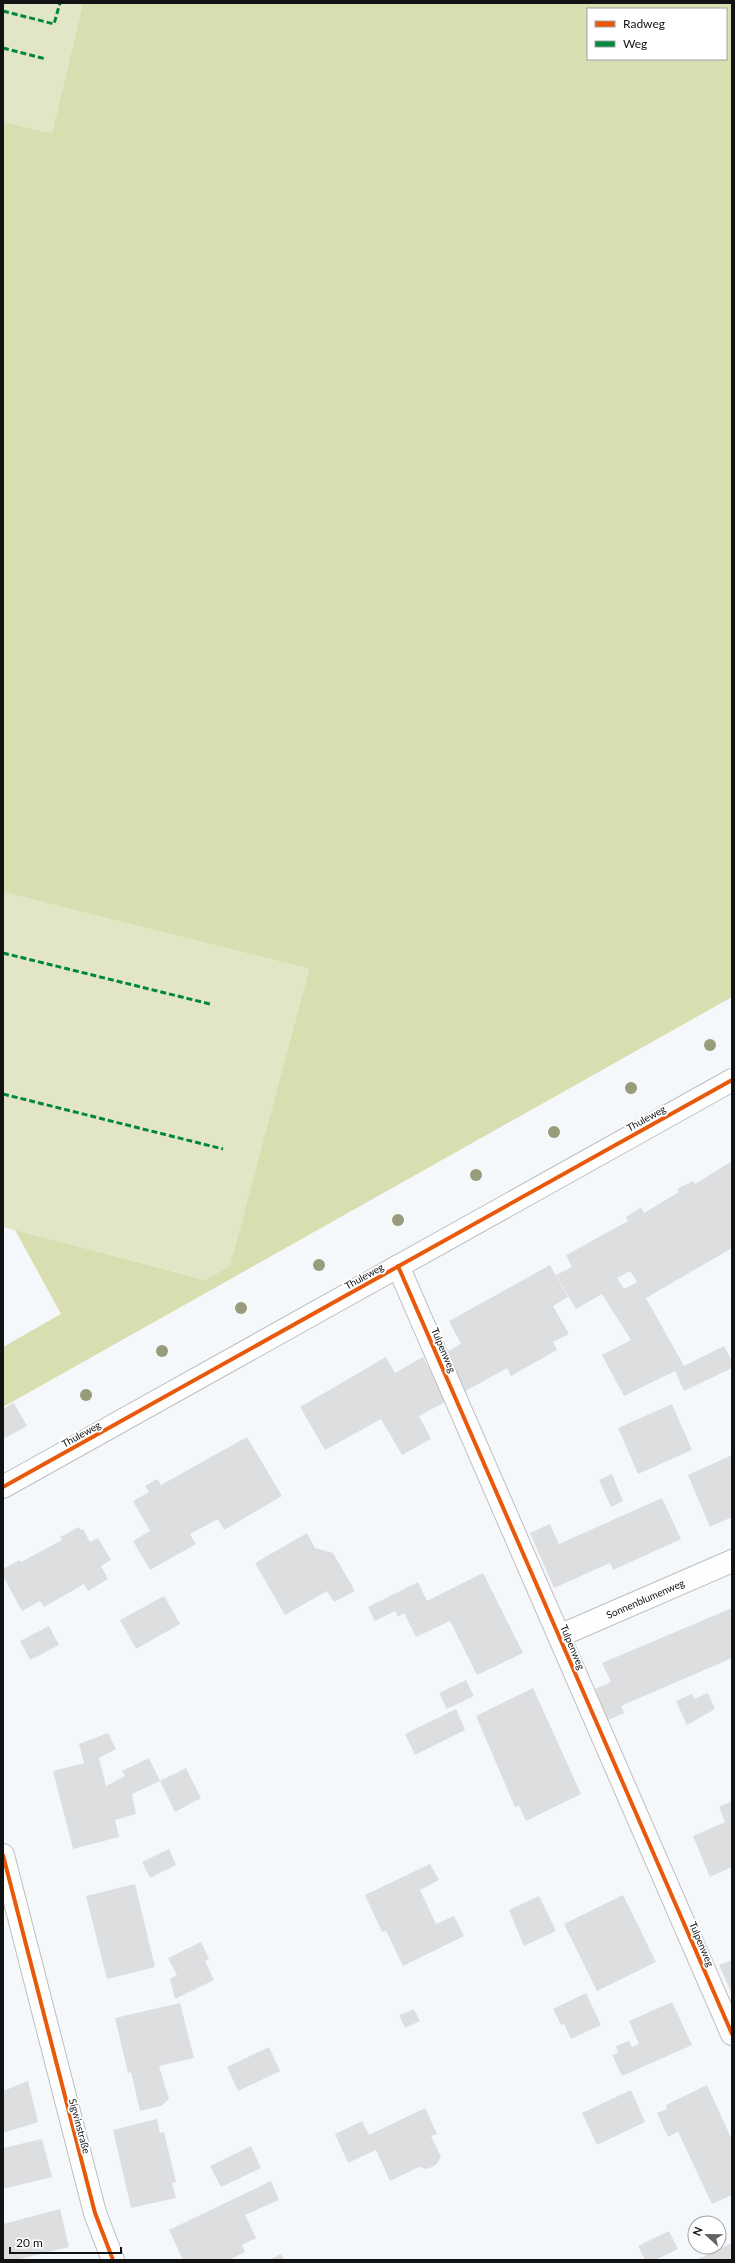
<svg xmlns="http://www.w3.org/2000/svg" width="735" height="2263" viewBox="0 0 735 2263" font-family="Lato,sans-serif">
	<rect width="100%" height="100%" fill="#f5f8fb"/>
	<!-- green -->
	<g fill="#e2e6c6">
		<path d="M3,3H83L52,133L3,122Z"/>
		<path d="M3,892L309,969L230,1267L207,1280L3,1227Z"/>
	</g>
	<!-- forest -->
	<path fill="#d9deb0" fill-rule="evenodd" d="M83,3H732V997L3,1407V1347L61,1314L15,1230L206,1280L230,1266L309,969L3,892V122L52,133ZM588,9H726V59H588Z"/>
	<!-- building -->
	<g fill="#dddee0" fill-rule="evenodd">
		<path d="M732,1161V1248L646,1298L684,1366L724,1346L732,1361V1368L684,1391L675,1371L624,1396L602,1355L631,1340L602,1294L576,1309L556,1275L572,1267L566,1255L628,1221L626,1217L641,1207L644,1213L679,1192L677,1189L693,1181L695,1184ZM630,1271L637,1282L624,1289L617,1278Z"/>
		<path d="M550,1265L568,1297L553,1306L569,1334L553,1342L557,1350L511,1376L507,1368L462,1393L445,1353L461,1344L449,1321Z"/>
		<path d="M386,1357L395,1373L423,1357L439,1386L447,1401L419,1416L431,1439L402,1455L381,1419L325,1450L300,1407Z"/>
		<path d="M14,1403L27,1426L3,1439V1409Z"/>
		<path d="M672,1404L692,1450L638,1474L618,1428Z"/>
		<path d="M247,1437L282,1496L224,1530L218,1519L190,1534L196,1544L150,1570L133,1541L150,1531L133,1501L149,1492L145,1486L157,1479L161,1485Z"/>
		<path d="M732,1455V1517L710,1527L688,1475Z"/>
		<path d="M612,1474L623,1501L611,1507L599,1480Z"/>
		<path d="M662,1498L681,1539L613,1570L610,1563L554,1588L530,1533L550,1524L559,1544Z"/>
		<path d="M79,1527L81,1530L83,1529L90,1542L98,1538L111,1560L101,1566L108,1579L88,1591L84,1584L44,1607L40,1601L22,1611L3,1576V1569L20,1560L21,1562L62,1540L60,1537Z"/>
		<path d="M307,1533L315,1548L333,1553L355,1591L334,1602L327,1591L285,1615L255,1563Z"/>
		<path d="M483,1573L523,1653L477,1675L450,1621L416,1637L404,1613L398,1617L395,1611L375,1621L368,1607L418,1582L427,1601Z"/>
		<path d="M164,1596L180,1624L136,1649L120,1620Z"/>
		<path d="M732,1608V1658L621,1706L624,1713L608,1720L595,1689L611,1682L602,1663Z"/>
		<path d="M49,1626L59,1645L30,1660L20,1641Z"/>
		<path d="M466,1680L474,1696L447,1709L439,1693Z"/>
		<path d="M533,1688L581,1794L526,1821L519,1806L515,1807L476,1716Z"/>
		<path d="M708,1693L715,1709L687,1725L676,1701L692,1694L694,1699Z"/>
		<path d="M456,1709L465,1730L415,1755L405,1734Z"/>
		<path d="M108,1733L116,1749L99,1758L106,1786L125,1776L122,1771L149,1758L160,1781L132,1794L136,1814L115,1820L119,1837L73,1849L53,1771L84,1763L79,1744Z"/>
		<path d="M186,1768L201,1798L175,1812L160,1781Z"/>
		<path d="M732,1801V1867L710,1877L693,1836L725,1822L719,1807Z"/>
		<path d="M169,1849L176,1865L150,1878L142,1862Z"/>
		<path d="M430,1864L439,1880L420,1890L436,1924L454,1916L464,1936L403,1966L386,1931L382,1932L365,1895Z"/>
		<path d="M135,1884L155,1967L107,1979L86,1896Z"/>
		<path d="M623,1895L656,1962L597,1991L564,1924Z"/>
		<path d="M539,1896L556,1931L524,1946L509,1910Z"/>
		<path d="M201,1942L209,1959L205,1961L214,1980L175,1999L170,1979L177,1975L168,1958Z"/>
		<path d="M732,1960V1994L719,1965Z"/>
		<path d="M586,1993L601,2025L571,2039L564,2024L561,2025L553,2009Z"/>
		<path d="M672,2002L692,2045L622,2076L612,2055L618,2053L616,2046L629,2041L632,2047L639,2044L629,2021Z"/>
		<path d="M180,2003L194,2058L159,2066L169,2099L161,2106L140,2111L131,2072L128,2073L115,2018Z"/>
		<path d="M414,2009L420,2021L405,2028L399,2015Z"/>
		<path d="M269,2047L280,2071L238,2091L227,2067Z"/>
		<path d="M28,2081L38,2122L3,2133V2091Z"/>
		<path d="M707,2085L732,2140V2195L712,2204L678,2132L668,2137L657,2113L667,2109L666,2105Z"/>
		<path d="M631,2090L645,2122L597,2145L582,2113Z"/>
		<path d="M425,2108L437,2134L431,2136L441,2157L436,2165L427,2169L419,2167L390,2181L376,2150L348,2163L335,2134L362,2121L369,2135Z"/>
		<path d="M157,2119L160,2133L164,2132L176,2182L172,2183L176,2198L131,2208L113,2130Z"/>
		<path d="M42,2139L52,2177L3,2189V2148Z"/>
		<path d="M251,2146L261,2168L221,2187L210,2166Z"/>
		<path d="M271,2181L279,2200L245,2215L256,2238L242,2245L245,2252L229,2260H183L169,2230Z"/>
		<path d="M60,2209L69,2247L16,2260H3V2224Z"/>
		<path d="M669,2231L678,2249L655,2260H645L638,2246Z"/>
		<path d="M732,2243V2260H699L698,2259Z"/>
		<path d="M281,2254L284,2260H269Z"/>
	</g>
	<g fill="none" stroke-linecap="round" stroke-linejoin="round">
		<!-- minor casing -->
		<g stroke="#bcbec1" stroke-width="24">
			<g id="minor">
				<path d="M398,1266L732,2034"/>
				<path id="s1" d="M559,1636L732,1561"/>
			</g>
		</g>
		<!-- tertiary casing -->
		<g stroke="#bcbec1" stroke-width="24">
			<g id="tertiary">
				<path d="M3,1487L732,1080"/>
				<path d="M3,1855L95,2213L113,2260"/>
			</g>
		</g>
		<!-- minor -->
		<use href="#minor" stroke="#fefefe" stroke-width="22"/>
		<!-- tertiary -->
		<use href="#tertiary" stroke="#fefefe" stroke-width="22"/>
		<!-- quiet -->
		<g stroke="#00873e" stroke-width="3" stroke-dasharray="6 3" stroke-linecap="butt">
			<path d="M3,11L54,24L60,3"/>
			<path d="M3,48L46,59"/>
			<path d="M3,953L210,1004"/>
			<path d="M3,1094L223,1149"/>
		</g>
		<!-- cycleway casing -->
		<g stroke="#fff" stroke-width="6">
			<g id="cycleway">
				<path d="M398,1266L732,2034"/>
				<path d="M3,1487L732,1080"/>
				<path d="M3,1855L95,2213L113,2260"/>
			</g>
		</g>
		<!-- cycleway -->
		<use href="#cycleway" stroke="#e8590c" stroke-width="4"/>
	</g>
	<!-- trees -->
	<g fill="#999c7a">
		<circle cx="710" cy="1045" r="6"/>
		<circle cx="631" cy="1088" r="6"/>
		<circle cx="554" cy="1132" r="6"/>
		<circle cx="476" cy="1175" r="6"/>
		<circle cx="398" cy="1220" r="6"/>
		<circle cx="319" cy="1265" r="6"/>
		<circle cx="241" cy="1308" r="6"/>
		<circle cx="162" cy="1351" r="6"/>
		<circle cx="86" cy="1395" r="6"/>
	</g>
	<g text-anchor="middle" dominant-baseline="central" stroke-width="4" stroke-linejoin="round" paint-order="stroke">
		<!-- street labels -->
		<g font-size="10" fill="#101214" stroke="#fff">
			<text transform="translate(646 1118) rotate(-29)">Thuleweg</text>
			<text transform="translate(364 1276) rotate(-29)">Thuleweg</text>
			<text transform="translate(444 1350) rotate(67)">Tulpenweg</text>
			<text transform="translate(81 1434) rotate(-29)">Thuleweg</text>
			<text stroke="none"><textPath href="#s1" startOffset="94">Sonnenblumenweg</textPath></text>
			<text transform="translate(573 1647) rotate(67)">Tulpenweg</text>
			<text transform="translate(702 1944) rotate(67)">Tulpenweg</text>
			<text transform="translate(80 2126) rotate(75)">Sigwinstraße</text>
		</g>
	</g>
	<!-- border -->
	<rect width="735" height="2263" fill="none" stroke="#101214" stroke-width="8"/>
	<!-- legend -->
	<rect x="587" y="8" width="140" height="52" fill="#ffffff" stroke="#9fa0a1"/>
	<rect x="595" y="21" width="20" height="6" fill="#e8590c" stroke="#9fa0a1"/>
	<text x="623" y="28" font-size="12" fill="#101214">Radweg</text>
	<rect x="595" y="41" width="20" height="6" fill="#00873e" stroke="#9fa0a1"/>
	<text x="623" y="48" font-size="12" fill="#101214">Weg</text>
	<!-- north arrow -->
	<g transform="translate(707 2235) rotate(292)"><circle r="19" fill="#ffffff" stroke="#9fa0a1"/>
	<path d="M0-3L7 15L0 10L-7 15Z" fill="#606265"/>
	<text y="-6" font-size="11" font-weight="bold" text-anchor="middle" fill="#101214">N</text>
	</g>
	<!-- scale -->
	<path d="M10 2247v6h111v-6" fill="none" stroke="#101214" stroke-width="2"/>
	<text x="16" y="2247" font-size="12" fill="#101214" stroke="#ffffff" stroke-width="3" paint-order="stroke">20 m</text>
</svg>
